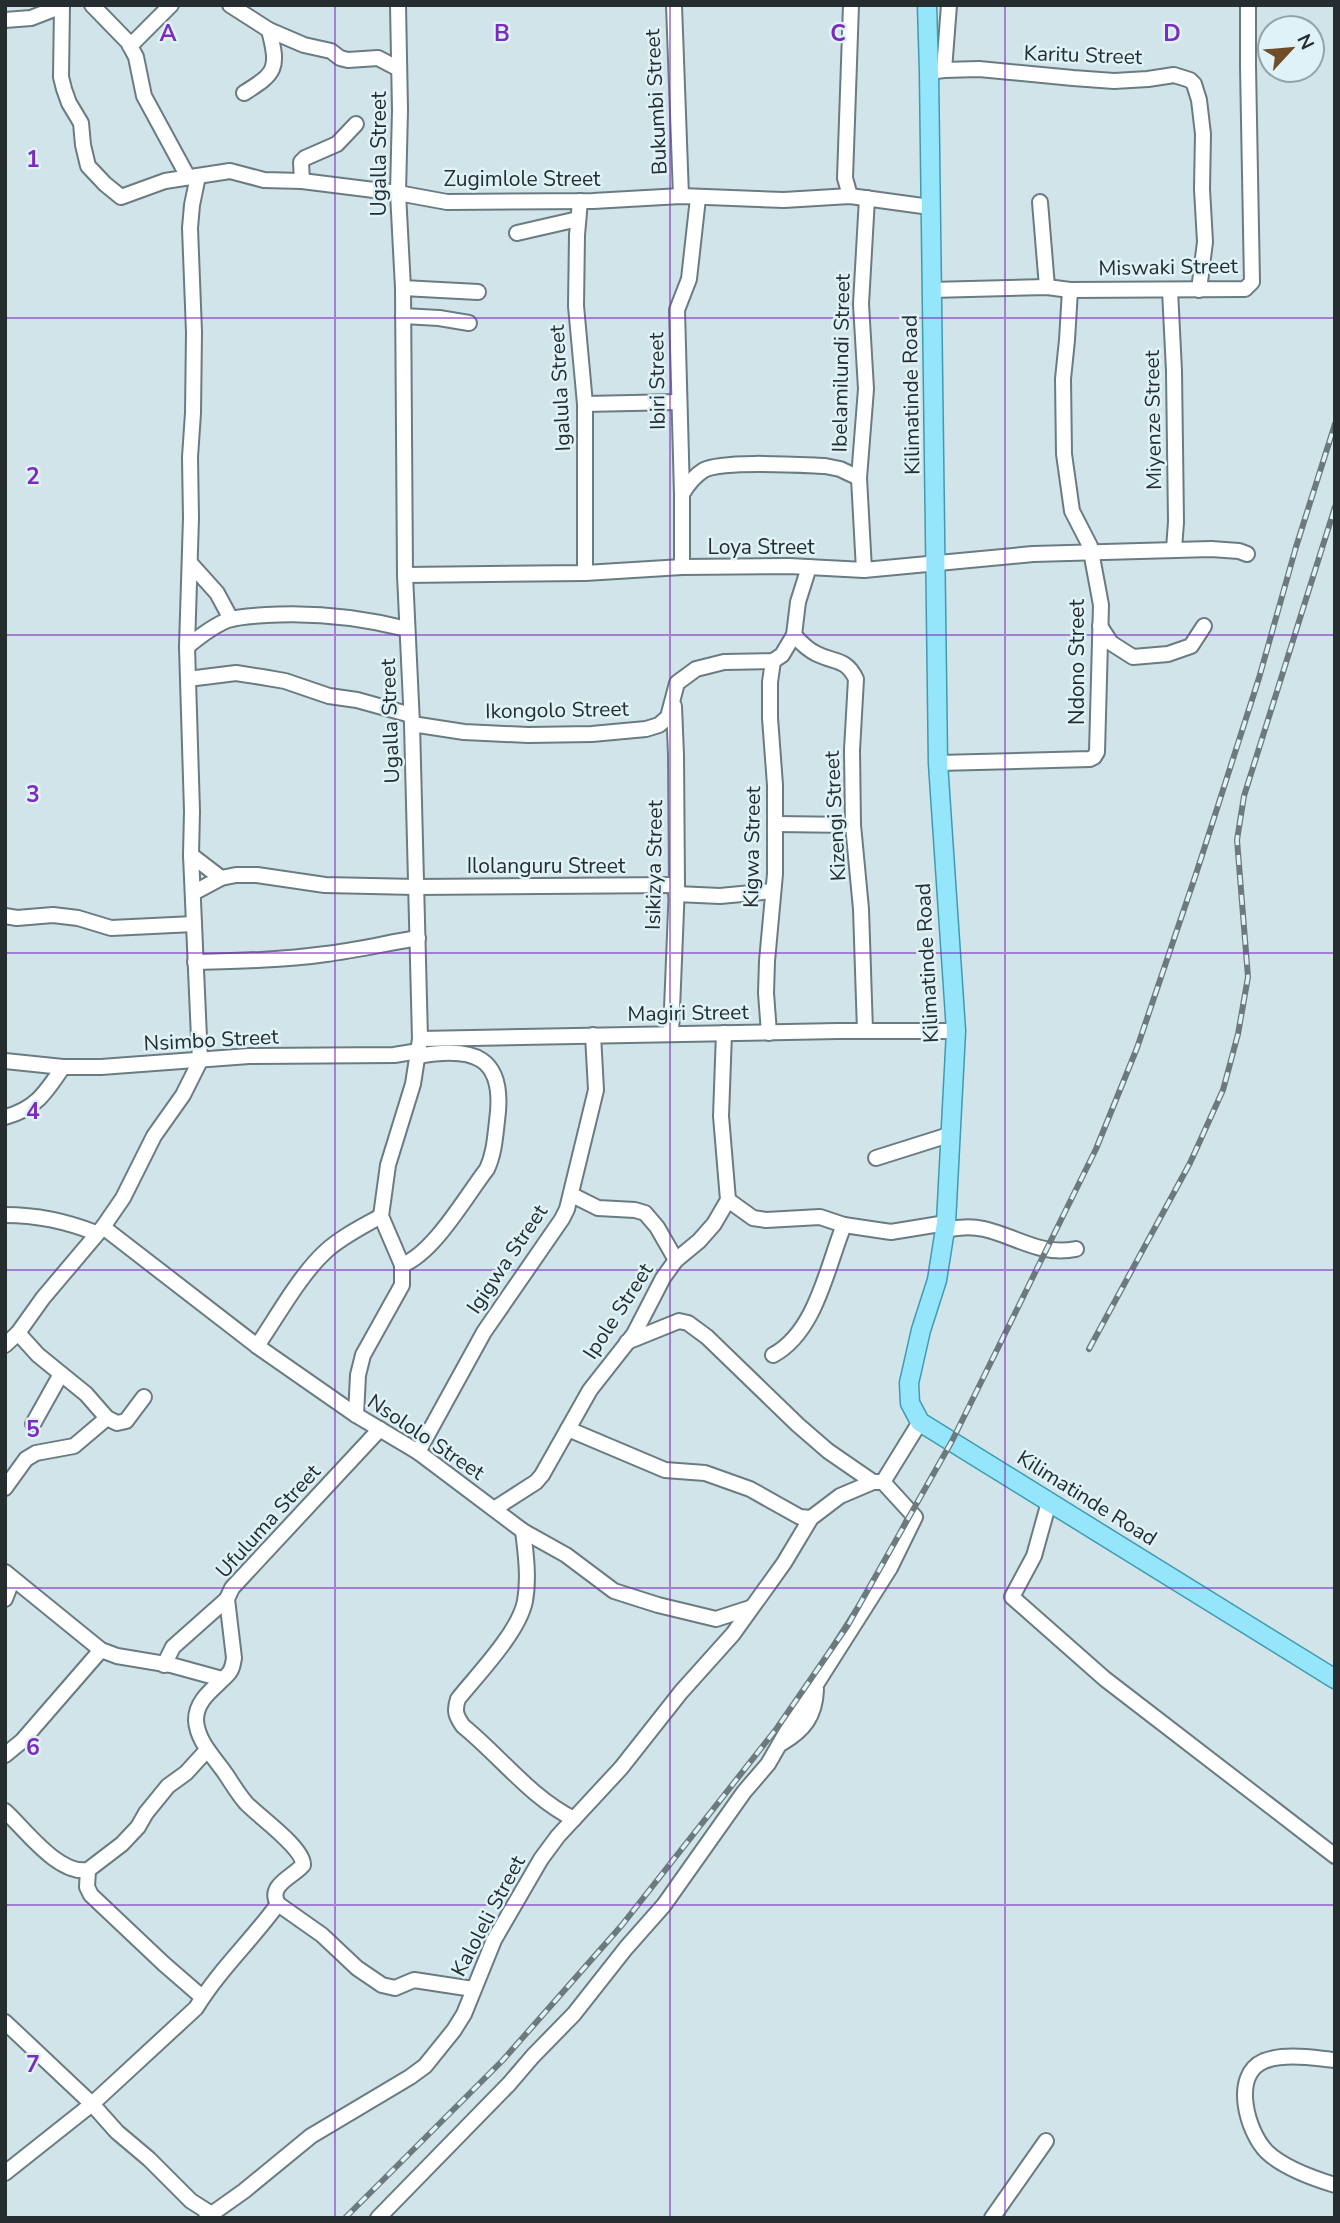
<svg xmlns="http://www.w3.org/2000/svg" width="1340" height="2223" viewBox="0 0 1340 2223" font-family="'Nunito Sans',sans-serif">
	<rect width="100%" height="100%" fill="#d1e4ea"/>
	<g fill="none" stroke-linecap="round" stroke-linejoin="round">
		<!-- minor casing -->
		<g stroke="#6a7c81" stroke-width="18">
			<g id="minor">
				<path d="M62,5L61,77L64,89L69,103L81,123L83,145L88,166L105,184L121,197L165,181L230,171L264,180L302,181L398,193L447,202L593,201L681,196L784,200L850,196L930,207"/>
				<path d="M92,5L128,42L136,57L144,96L188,177"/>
				<path d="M230,5L269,30L304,45L331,51L340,58L348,60L378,58L399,69"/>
				<path d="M674,5L681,196"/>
				<path d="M5,20L31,18L62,6"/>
				<path d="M130,46L171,5"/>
				<path d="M944,70L949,5"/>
				<path d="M929,72L944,70L979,69L1073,78L1114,81L1148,79L1174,75L1190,80L1194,84L1199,100L1203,134L1202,189L1205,242L1199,290"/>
				<path d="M244,93C276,73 279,69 269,30"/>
				<path d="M302,181L301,162L305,158L337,144L356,124"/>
				<path d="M850,196L845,178L851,5"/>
				<path d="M580,201L577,235L576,306L585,404V573"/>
				<path d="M1040,202L1047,287"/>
				<path d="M517,233L578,219"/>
				<path d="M403,288L478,292"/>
				<path d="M931,290L1047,287L1070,290L1245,289L1252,282L1248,66V5"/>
				<path d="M1170,290L1174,371L1176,522L1174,549"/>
				<path d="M403,316L439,318L469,323"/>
				<path d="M585,404L678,402"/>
				<path d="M682,494C688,484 694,476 704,470C724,460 800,465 825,466L840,469L859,478"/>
				<path d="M190,563L217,593L231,619"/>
				<path d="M682,567V494L677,310L689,279L698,198"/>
				<path d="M864,570L859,478L866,389L861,304L867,198"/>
				<path d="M405,575L585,573L682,567L789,566L864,570L1033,554L1211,549L1239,551L1247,554"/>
				<path d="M1100,626L1111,643L1133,657L1168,654L1191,646L1204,626"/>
				<path d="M794,635C801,643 808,650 817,654C835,663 846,658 856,679L852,750L853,825L861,909L865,1031"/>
				<path d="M187,647C200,636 213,626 228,620C241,616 254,616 266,615C315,612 360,617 407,629"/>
				<path d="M188,679L236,673L262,677L285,681L329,696L357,700L411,715"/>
				<path d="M412,724L464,732L528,735L592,734L646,729L659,725L668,717L677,683L696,669L724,662L773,661L782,655L794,635L798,602L809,567"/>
				<path d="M938,763L1090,759L1094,757L1097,752L1101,605L1090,546L1072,511L1064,454L1063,379L1067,340L1070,290"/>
				<path d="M775,824L853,825"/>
				<path d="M191,855L221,878"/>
				<path d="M193,893L221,878L236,875H257L325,885L416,887L677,885"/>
				<path d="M676,894L720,896L773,891"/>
				<path d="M5,916L17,918L53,915L78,918L111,928L194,924"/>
				<path d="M195,962C239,961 283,960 326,954C357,950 387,943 418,938"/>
				<path d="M769,1033L766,993L767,961L775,874V785L770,718V682L773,661"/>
				<path d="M671,1034L677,885L676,755L674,706"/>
				<path d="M420,1039L838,1031H956"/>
				<path d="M5,1061L63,1067H101L249,1056L394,1055L419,1051"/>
				<path d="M5,1117C36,1109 46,1092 63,1067"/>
				<path d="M876,1158L952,1134"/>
				<path d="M572,1195L598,1208L635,1210L645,1213L657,1227L676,1260"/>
				<path d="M728,1200L753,1218L766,1220L820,1217L844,1225L891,1232L946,1223"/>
				<path d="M5,1215C37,1215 66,1221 96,1233"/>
				<path d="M103,1227L257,1346L356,1415L418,1452L523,1531L566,1555L614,1591L658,1605L716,1619L750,1608"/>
				<path d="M945,1230C958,1227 971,1226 984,1229C1018,1237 1040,1256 1076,1249"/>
				<path d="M402,1265C434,1253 466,1196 487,1169C494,1154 495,1138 497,1121C506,1056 474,1046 418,1056"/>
				<path d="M18,1333L38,1355L86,1394L107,1418L117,1423L126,1421L144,1397"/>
				<path d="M627,1342L679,1321L688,1323L707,1337L798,1425L828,1451L873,1482"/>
				<path d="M5,1345L18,1333L43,1298L103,1227L123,1198L154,1136L183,1095L200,1061L191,855L192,811L187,647L191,518L190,457L193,413L194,332L190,228L192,205L198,176"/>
				<path d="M257,1346C277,1317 300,1275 325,1252C341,1237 362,1227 381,1216"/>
				<path d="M773,1355C816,1332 827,1267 844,1225"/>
				<path d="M356,1415L358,1375L363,1355L402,1285V1265L381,1216L388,1165L413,1084L420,1039L412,724L405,575L403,288L398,193L400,110L398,5"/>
				<path d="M33,1424L61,1374"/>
				<path d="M568,1429L665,1470L705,1473L750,1489L800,1517L811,1518"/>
				<path d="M418,1452L484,1332L562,1219L567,1209L596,1090L593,1035"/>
				<path d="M5,1488L26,1459L36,1453L74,1446L107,1418"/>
				<path d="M1049,1502L1034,1556L1012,1597L1105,1679L1335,1856"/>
				<path d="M494,1509L536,1482L542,1475L590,1390L634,1334L663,1278L676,1260L699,1241L714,1224L728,1200L721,1116L724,1033"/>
				<path d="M523,1531C526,1554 529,1579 525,1601C519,1632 478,1674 458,1699C454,1711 456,1716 463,1726C500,1756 531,1798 574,1819"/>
				<path d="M5,1572L101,1650L117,1656L171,1665L222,1679"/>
				<path d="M5,1599L10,1586L7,1574"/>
				<path d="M164,1665L173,1647L227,1599"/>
				<path d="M782,1743C804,1730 815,1716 816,1690"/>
				<path d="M5,1755L22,1741L101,1650"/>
				<path d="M5,1811C25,1829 58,1875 88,1870L122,1844L138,1827L146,1813L168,1786L186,1773L207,1750"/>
				<path d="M88,1870L87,1887L91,1895L164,1964L202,1997"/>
				<path d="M278,1904L322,1935L357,1968L382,1985L395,1988L414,1980L473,1989"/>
				<path d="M5,2022L92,2104L117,2132L149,2159L191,2201L210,2213"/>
				<path d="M1335,2060C1313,2058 1285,2053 1264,2061C1231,2075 1247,2132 1267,2152C1284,2168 1312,2178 1335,2185"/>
				<path d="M5,2173L92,2104L196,2008C219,1970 252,1940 278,1904C267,1885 293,1877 303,1865C304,1848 258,1816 246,1803C239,1795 233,1785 227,1776C216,1759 197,1742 196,1720C196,1698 217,1687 229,1673C233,1668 233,1663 234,1658L227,1599L232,1588L380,1429"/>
				<path d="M206,2218L244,2191L311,2136L410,2077L425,2066L454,2030L464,2014L494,1940L541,1859L558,1836L621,1768L681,1692L733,1634L784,1563L811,1518L840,1496L873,1482H883L920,1422"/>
				<path d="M378,2218L509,2084L533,2056L574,2014L626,1948L664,1905L744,1792L768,1764L791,1724L890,1568L915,1517L883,1482"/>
				<path d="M992,2218L1046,2141"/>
			</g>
		</g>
		<!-- major casing -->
		<g stroke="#409bb0" stroke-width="21">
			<path id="major" d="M927,5L929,72L938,763L956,1031L946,1223L937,1280L921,1330L909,1383L910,1403L920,1422L1335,1679"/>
		</g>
		<!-- minor -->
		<use href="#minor" stroke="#fff" stroke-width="14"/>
		<!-- major -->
		<use href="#major" stroke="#95e6fa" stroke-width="18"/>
		<!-- rail casing -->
		<g stroke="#6d7a7d" stroke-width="6">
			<g id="rail">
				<path d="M1089,1349L1190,1163L1223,1090L1238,1034L1248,977L1237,840L1244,796L1335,507"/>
				<path d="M345,2218L503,2060L622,1925L777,1728L848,1625L952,1441L1096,1149L1137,1048L1196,874L1259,678L1296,547L1335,424"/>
			</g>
		</g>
		<!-- rail -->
		<use href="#rail" stroke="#def2f7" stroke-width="3.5" stroke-dasharray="10" stroke-linecap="butt"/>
	</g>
	<!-- grid -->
	<path fill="none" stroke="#7b2cbf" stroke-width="2" stroke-opacity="0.55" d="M335,5V2218M670,5V2218M1005,5V2218M5,318H1335M5,635H1335M5,953H1335M5,1270H1335M5,1588H1335M5,1905H1335"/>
	<g text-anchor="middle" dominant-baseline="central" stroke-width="5" stroke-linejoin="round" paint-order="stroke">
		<!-- street labels -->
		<g font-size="21" fill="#252d2f" stroke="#def2f7">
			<text transform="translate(1083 55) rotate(2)">Karitu Street</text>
			<text transform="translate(656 102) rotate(-93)">Bukumbi Street</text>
			<text transform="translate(379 154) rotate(-90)">Ugalla Street</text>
			<text x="522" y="179">Zugimlole Street</text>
			<text transform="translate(1168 267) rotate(-1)">Miswaki Street</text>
			<text transform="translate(841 363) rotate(-89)">Ibelamilundi Street</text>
			<text transform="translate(657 381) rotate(-91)">Ibiri Street</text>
			<text transform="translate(560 388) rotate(-93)">Igalula Street</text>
			<text transform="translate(911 395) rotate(-91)">Kilimatinde Road</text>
			<text transform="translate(1153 420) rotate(-91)">Miyenze Street</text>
			<text x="761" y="547">Loya Street</text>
			<text transform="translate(1077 662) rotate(-90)">Ndono Street</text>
			<text transform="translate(557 710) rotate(-1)">Ikongolo Street</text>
			<text transform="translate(390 721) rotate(-92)">Ugalla Street</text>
			<text transform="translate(835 816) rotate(-93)">Kizengi Street</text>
			<text transform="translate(752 847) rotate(-89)">Kigwa Street</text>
			<text transform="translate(654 865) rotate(-89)">Isikizya Street</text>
			<text x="546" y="866">Ilolanguru Street</text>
			<text transform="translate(927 963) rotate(-93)">Kilimatinde Road</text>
			<text transform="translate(688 1013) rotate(-1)">Magiri Street</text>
			<text transform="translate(211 1040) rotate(-3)">Nsimbo Street</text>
			<text transform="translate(507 1259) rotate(-56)">Igigwa Street</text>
			<text transform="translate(618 1311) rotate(-57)">Ipole Street</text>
			<text transform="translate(426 1437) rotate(34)">Nsololo Street</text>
			<text transform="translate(1087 1498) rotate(32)">Kilimatinde Road</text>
			<text transform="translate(268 1521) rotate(-48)">Ufuluma Street</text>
			<text transform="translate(488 1916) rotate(-62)">Kaloleli Street</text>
		</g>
	</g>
	<g font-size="23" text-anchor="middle" font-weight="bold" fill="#7b2cbf" stroke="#def2f7" stroke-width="5" stroke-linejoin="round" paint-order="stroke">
		<text x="168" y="41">A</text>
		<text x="502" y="41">B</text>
		<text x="838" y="41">C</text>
		<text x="1172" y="41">D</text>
		<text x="33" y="167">1</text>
		<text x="33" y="484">2</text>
		<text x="33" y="802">3</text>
		<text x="33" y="1119">4</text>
		<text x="33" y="1437">5</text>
		<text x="33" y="1755">6</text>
		<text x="33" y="2072">7</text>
	</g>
	<!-- border -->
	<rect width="1340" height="2223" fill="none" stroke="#252d2f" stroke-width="14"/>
	<!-- north arrow -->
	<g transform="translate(1291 49) rotate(64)"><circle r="33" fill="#def2f7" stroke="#94a3a7" stroke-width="2"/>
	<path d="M0-5L12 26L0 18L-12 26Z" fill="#704d26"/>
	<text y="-10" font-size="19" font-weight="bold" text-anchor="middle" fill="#252d2f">N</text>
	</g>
</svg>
